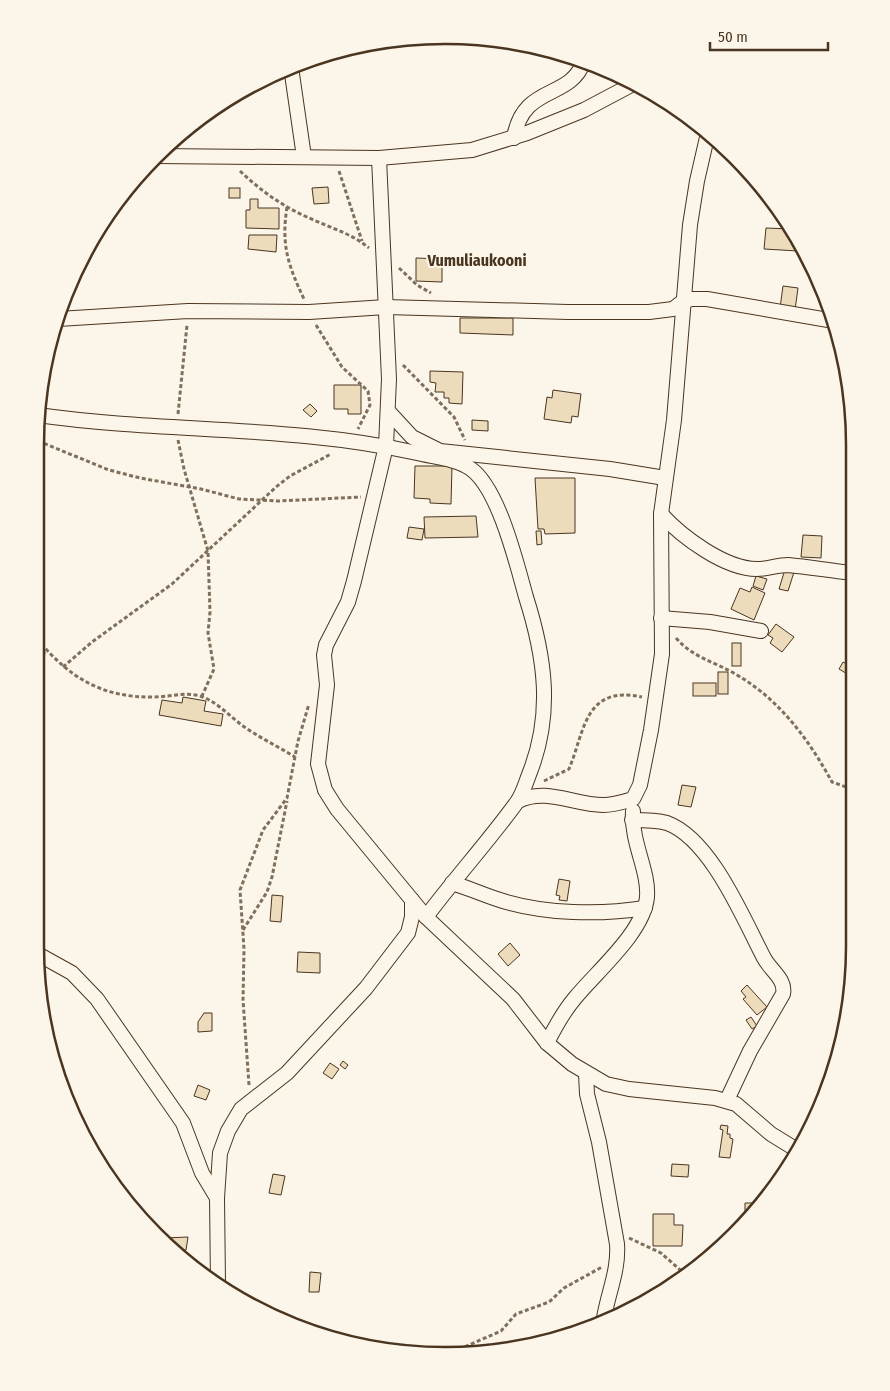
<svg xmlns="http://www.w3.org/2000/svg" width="890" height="1391" viewBox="0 0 890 1391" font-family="'Fira Sans Condensed',sans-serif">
	<rect width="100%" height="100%" fill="#fbf6e9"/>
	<!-- building -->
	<g fill="#ecdcbc" stroke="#4a3520">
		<path d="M328,187L329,203L314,204L312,188Z"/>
		<rect x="229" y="188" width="11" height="10"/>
		<path d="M250,199H258V208H279V229L246,228V210H250Z"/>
		<path d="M766,228L791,229L792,238H797L799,241L798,251L764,249Z"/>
		<path d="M249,235H277L276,252L248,249Z"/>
		<path d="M416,258L442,259V282L416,281Z"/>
		<path d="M783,286L798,288L795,310L780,308Z"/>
		<path d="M460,318H513V335L460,333Z"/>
		<path d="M430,371L463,372L462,404L449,403V398H444V392H435L436,383L430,382Z"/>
		<path d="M334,385H361V414H348V409H334Z"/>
		<path d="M553,390L581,394L578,417L572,416L571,423L544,419L547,397L552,398Z"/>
		<path d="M310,404L317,411L311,417L303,410Z"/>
		<path d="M472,420L488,421V431L472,430Z"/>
		<path d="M415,466H452L451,504L430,503V499L414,498Z"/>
		<path d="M535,478H575V533L545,534L544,529H538Z"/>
		<path d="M476,516L478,537L425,538L424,517Z"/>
		<path d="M409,527L424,529L422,540L407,538Z"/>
		<path d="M536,531H541L542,544L537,545Z"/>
		<path d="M803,535L822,536L821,558L801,557Z"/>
		<path d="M786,566L795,569L788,591L779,589Z"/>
		<path d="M756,576L767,579L763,590L753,586Z"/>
		<path d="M752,587L765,593L754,620L731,609L740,588L750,592Z"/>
		<path d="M776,624L794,637L782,652L770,643L773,638L768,635Z"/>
		<rect x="732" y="643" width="9" height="23"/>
		<path d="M37,651L45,652L41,681H37Z"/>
		<path d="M843,662L853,668L849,675L839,669Z"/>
		<rect x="718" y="672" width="10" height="22"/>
		<rect x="693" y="683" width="23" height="13"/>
		<path d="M183,697L206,701L204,711L223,714L221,726L159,715L162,700L182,703Z"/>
		<path d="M682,785L696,787L691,807L678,805Z"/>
		<path d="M559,879L570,881L567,901L559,900L560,896L556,895Z"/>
		<path d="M272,895L283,896L281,922L270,921Z"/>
		<path d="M510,943L520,955L508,966L498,954Z"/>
		<path d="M298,952L320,953V973L297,972Z"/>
		<path d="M747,985L767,1007L757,1015L743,999L746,997L741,991Z"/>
		<path d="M204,1013H212V1031L198,1032V1022Z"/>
		<path d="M751,1017L757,1026L752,1029L746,1020Z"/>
		<path d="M343,1061L348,1065L345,1069L340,1065Z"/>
		<path d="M330,1063L339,1069L332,1079L323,1073Z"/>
		<path d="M198,1085L210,1090L206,1100L194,1096Z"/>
		<path d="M721,1125L728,1126L727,1134H730V1138L733,1139L730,1158L719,1157L723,1130L720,1129Z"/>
		<path d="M672,1164L689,1165L688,1177L671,1176Z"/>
		<path d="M273,1174L285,1176L281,1195L269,1193Z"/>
		<path d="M745,1203H762L745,1219Z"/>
		<path d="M653,1214H674V1225H683L682,1246H653Z"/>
		<path d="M188,1237L186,1250H175L164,1238Z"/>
		<path d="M310,1272L321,1273L319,1292H309Z"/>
	</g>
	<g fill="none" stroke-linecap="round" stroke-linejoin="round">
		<!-- minor casing -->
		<g stroke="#4a3520" stroke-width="16">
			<g id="minor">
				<path d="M291,67L304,157"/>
				<path d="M514,138C523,83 570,101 584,61"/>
				<path d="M157,156L379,158L472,150L527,133L584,110L635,83"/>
				<path d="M379,158L389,379L386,446L354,581L348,602L326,645L324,655L327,685L318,764L325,790L337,809L426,917L513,999L547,1043L572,1064L606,1084L629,1089L715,1098L736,1104L771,1134L797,1150"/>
				<path d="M58,319L188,311L309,312L386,307L568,312H649L673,309L682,302L691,299H707L834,321"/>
				<path d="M388,411L412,437L440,451L610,469L665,478"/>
				<path d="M38,415C164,433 293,425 417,453C433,457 458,459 471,469C499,489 517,565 526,597C545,657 553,713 530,772C526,782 523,794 517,802C488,842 455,878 426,917"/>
				<path d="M661,514C682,537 725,569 757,569C768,569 777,565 788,565C810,567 832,571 853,573"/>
				<path d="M661,618L710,622L761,631"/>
				<path d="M518,801C546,787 574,805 603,805C614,805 623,802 633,799L640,785L651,730L662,654L661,514L674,420L690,225L697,181L708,133"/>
				<path d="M632,820C643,820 656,820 667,823C711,839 744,920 764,958C771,971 786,979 783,994L750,1051L727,1100"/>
				<path d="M452,883C469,888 486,896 503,901C546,914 600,915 645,908"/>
				<path d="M36,953L72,973L97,999L183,1123L202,1173L217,1198"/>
				<path d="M547,1043C555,1027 564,1011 575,998C597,971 644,932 647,897C649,870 631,843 633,811"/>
				<path d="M586,1074L587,1094L599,1142L617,1244C619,1270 608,1293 604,1318"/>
				<path d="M218,1283L217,1198L220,1153L228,1131L241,1109L287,1073L366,988L408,933L412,917V900"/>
			</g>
		</g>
		<!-- path -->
		<g stroke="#7f6f5c" stroke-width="3" stroke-dasharray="4 2.5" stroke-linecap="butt">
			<path d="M240,171C260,190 282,206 307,217C328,227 351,233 369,248"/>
			<path d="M339,171L362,241"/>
			<path d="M287,207C281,245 288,265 304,299"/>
			<path d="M399,268L417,285L431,293"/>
			<path d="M316,325L342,367L368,391L370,405L358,429"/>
			<path d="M403,365L454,417L465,440"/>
			<path d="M178,414L187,325"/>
			<path d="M178,440L184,469L208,551L210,612L208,633L214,669L202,696"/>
			<path d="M38,441L109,470L140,478L201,489L239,499L278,501L361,497"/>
			<path d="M676,638C693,658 716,662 737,675C780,700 809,740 832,782L852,789"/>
			<path d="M37,639C70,678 102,698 154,697C170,697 187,691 203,697C220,704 231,718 246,728C262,739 279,747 295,757"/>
			<path d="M63,667L92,642L172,584L276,487L290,476L331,454"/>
			<path d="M544,781L569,769C585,731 584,685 642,697"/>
			<path d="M243,930L267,892L272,877L287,801"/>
			<path d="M249,1085L243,1000L244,949L240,890L263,830L287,798L298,741L309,704"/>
			<path d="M629,1238L661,1253L686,1275"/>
			<path d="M453,1352L501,1331L516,1314L549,1302L564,1288L602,1267"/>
		</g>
		<!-- minor -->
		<use href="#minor" stroke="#fbf6e9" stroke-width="14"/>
	</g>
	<g text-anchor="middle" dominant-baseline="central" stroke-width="4" stroke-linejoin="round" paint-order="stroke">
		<!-- quarter labels -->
		<g font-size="16" font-weight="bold" fill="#4a3520" stroke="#fbf6e9">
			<text x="477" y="260">Vumuliaukooni</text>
		</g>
	</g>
	<!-- crop -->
	<path d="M0 0H890V1391H0ZM445 44H445A401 401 0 0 1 846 445V946A401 401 0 0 1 445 1347H445A401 401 0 0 1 44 946V445A401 401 0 0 1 445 44Z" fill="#fbf6e9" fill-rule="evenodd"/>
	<path fill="none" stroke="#4a3520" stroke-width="2.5" d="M445 44H445A401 401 0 0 1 846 445V946A401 401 0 0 1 445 1347H445A401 401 0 0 1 44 946V445A401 401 0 0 1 445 44Z"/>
	<!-- scale -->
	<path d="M710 42v8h118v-8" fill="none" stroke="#4a3520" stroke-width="2.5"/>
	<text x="718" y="42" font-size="15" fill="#4a3520" stroke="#fbf6e9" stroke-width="4" paint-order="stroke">50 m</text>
</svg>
